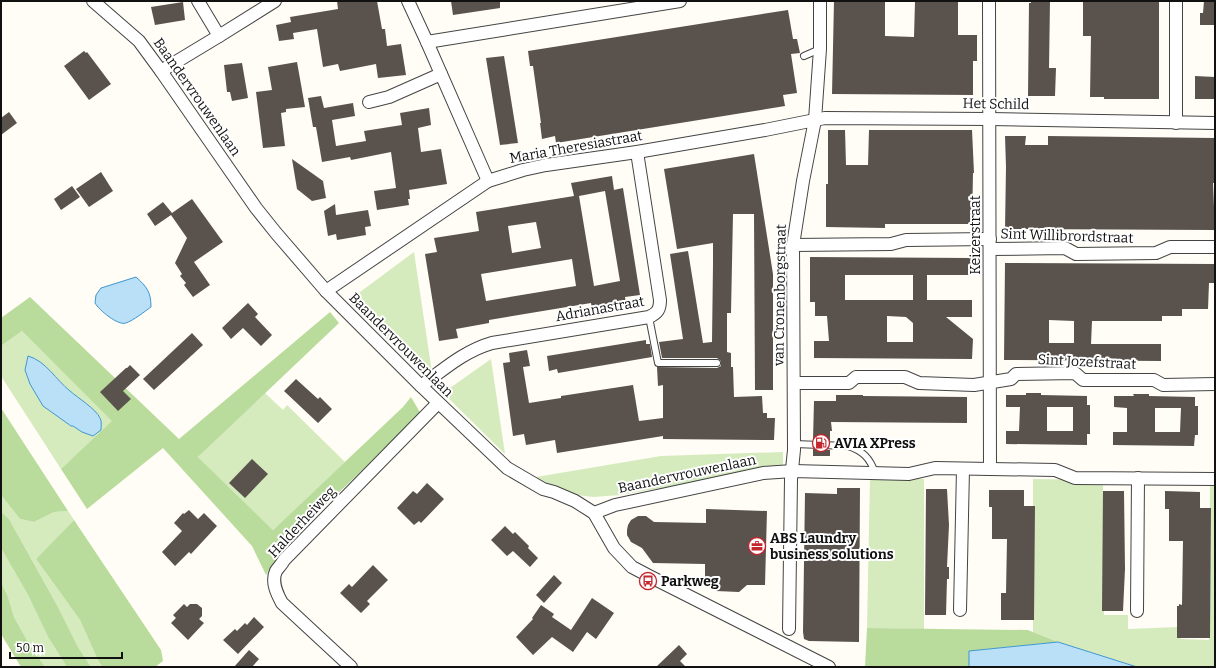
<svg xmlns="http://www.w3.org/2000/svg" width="1216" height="668" viewBox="0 0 1216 668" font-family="Bitter,serif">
	<rect width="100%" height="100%" fill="#fffdf5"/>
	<!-- green -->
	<g fill="#d5ebbd" fill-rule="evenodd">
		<path d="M414,252L432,373H424L388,340L363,313L350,303L352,298Z"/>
		<path d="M22,331L113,421L61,469L1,376V346ZM28,356L92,409L101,418L82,432L73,426H70L43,405L30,384L25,370Z"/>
		<path d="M491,359L505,454L443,393Z"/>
		<path d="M265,393L283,410L287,405L345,462L273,530L198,457Z"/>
		<path d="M783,452V465L750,470L679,485L620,495L594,497L559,493L530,478L661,456Z"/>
		<path d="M870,478L924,479V629L867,628Z"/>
		<path d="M1033,479L1103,480L1104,615H1128V629L1178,627L1181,639L1209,640L1210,481H1215V667H1137L1058,642L1033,632Z"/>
		<path d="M1,495L20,519L34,522L54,512L68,511L74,520L36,559L80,620L97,658L102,667H91L78,647L58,607L9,519L1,512Z"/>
		<path d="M1,548L28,595L48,637L67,667H45L29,644L14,617L8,597L1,582Z"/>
	</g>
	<!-- forest -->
	<g fill="#b9dc9c">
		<path d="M30,297L179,439L330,312L339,323L198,457L273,530L403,407L411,397L421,414L416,420L288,540L266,575L252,546L163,448L87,509L61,469L112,421L22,331L1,346V318Z"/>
		<path d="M1,408L68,511L54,512L34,522L20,519L1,495Z"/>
		<path d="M1,512L9,519L58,607L78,647L91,667H67L48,637L28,595L1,548Z"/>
		<path d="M74,520L161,650L163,661L155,667H102L97,658L80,620L36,559Z"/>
		<path d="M1,582L8,597L14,617L29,644L45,667H21L1,634Z"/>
		<path d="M867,628L1028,630L1058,642L969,651V667H865Z"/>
	</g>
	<!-- water -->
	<g fill="#b9e0f7" stroke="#3f96cf">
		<path d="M136,277C147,287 151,292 151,307C144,312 134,320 126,323C118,326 99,310 95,303L96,295L101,288Z"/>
		<path d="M28,356C46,361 56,380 70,391C78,398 96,409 100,418C102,421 101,427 101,430L93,436L82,432L73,426H71L43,406L30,384L25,370Z"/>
		<path d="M1058,642L1137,667H969V651Z"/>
	</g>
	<!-- building -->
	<g fill="#5a524d" fill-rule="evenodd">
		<path d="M337,1H377L382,29H385L387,46L401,44L406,75L378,78L376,64L340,71L338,64L323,67L317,29L293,33L294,39L279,41L276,25L291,22L290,17L338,9Z"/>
		<path d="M451,1H500V8L453,15Z"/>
		<path d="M834,1H885V36L914,37L915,1H958V35H977V61H973V95L832,94Z"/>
		<path d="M1031,1H1050L1049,68H1056L1055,96H1028L1029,3H1031Z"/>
		<path d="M1083,1H1159V99H1104V97H1090L1091,36H1083Z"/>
		<path d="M1204,1H1215V25H1200V13H1203Z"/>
		<path d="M183,2L185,20L155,25L151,7Z"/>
		<path d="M788,10L793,39H797L800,53L791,54L797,93L783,95L785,106L556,143L555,136L542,139L540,123H541L533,66H530L528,51Z"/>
		<path d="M84,51L86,53L87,52L111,84L89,100L64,66Z"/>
		<path d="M504,56L518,143L500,145L486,58Z"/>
		<path d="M297,62L305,107L286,109V112L281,113L285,146L263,148L256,92L272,90L268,67Z"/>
		<path d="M242,63L248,98L232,101L230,92H227L224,65Z"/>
		<path d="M1195,76L1215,77V99H1195Z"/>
		<path d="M321,96L324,108L353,103L355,116L332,120L336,146L366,141L364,131L402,125L400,113L429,108L431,125L418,128L421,152L441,149L447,184L409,190L410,199H408L409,205L377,210L374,191L396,188L391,152L351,160L350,157L322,162L316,127H313L308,98Z"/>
		<path d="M9,112L17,123L1,135V118Z"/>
		<path d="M828,130H845L846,165H868L869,130H972L974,173H973L972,224H885V228L826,227V184H828Z"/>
		<path d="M1005,136H1026L1025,145H1048V136L1215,138V183H1213L1215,230L1005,229L1006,167Z"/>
		<path d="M754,154L773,274V390H755L754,214H733L731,313H727V352L731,353V367H733L734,397L762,396L763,413H767V418H775L774,440L663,439V436L557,453L555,440L526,445L524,434L513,436L503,363L510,362L509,353L527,350L530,366L523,367L529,403L561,398V396L633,385L639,421L663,418V385L658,386L657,367L717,368L721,366V361L717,358H662L659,342L683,339L670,254L688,251L703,343L712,342L713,264V243L677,249L664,169Z"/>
		<path d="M292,159L323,181L326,198L312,201L297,189Z"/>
		<path d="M101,172L113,191L89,207L76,189Z"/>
		<path d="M612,176L614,190L609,191L623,188L640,295L625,297L626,303L611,306L592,309L591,303L489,320V323L456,329L458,338L439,341L425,254L437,252L434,238L479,231L476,212L574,196L571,183ZM605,191L620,281L594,286L579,196ZM536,222L541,248L512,253L508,226ZM572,259L576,286L486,301L481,274Z"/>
		<path d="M72,186L80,197L61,210L54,199Z"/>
		<path d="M192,199L223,242L194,262L210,285L193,297L184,285L186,283L180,276L182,274L175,263L187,238L171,215L155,226L147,214L163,202L172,213Z"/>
		<path d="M335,204L336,215L368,210L371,226L365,227L366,235L337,240L336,234L328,236L324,211Z"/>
		<path d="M810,257L972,258V275H927V300H972V317H946L973,339L972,359L814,358V341H829L827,316H815V302H810ZM845,275H913V300H845ZM887,316L906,317L913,323V342H887Z"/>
		<path d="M1005,263L1215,264V283H1209L1208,309H1182V316H1162V321H1092L1091,344H1161V361L1004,360ZM1049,320L1074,321V343H1049Z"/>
		<path d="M248,303L258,314L255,317L272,335L261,346L243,328L231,339L222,328Z"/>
		<path d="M192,333L203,345L154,390L143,379Z"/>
		<path d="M646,340V344H650L652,357L558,373L557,369L549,371L547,356Z"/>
		<path d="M130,365L140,375L123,391L131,399L118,411L100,392L126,368H127Z"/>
		<path d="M296,379L318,399L320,397L332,409L318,423L284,391Z"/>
		<path d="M1026,393H1041V395L1087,396V405H1090V434H1087V445L1006,444V431H1019L1020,407H1006V395H1026ZM1047,407H1073V431H1047Z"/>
		<path d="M1133,394H1149V396L1195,397V406H1198V435H1195L1194,446L1113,445V432H1127V408L1114,407V396H1134ZM1155,408H1181L1180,432H1155Z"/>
		<path d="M836,395H863V396L967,397V423L831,422L832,431H830V441L813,440L814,401H836Z"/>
		<path d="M813,449L830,450V456H813Z"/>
		<path d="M252,459L268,474L245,498L229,483Z"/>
		<path d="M427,483L444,499L421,523L419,521L414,525L397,508L413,491L417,494Z"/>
		<path d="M837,488H860L859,642L809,641L804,639L803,632L805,493L837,494Z"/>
		<path d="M926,489H947L949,525L947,567H949V579H947L946,615H925Z"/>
		<path d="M989,490H1024V506H1035L1034,620H1001V593H1006L1007,539H992V507H989Z"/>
		<path d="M1103,491H1124L1125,569L1123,611H1102Z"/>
		<path d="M1165,491L1200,492V508H1211L1210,638H1177V606H1179V604L1182,605L1183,541H1169V509H1165Z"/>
		<path d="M706,509L767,511L765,585H747L739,592L716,591L717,585L705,584V564L653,563L642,548L631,542L627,535V530L628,525L631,520L638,516H646L654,522L706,523Z"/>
		<path d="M189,510L198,519L204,513L217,526L191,554L189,552L175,566L162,552L182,531L174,523L183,513L184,514Z"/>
		<path d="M505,526L513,534L515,532L529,546L528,548L538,558L530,567L513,551L507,556L491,540Z"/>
		<path d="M373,565L388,580L367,601L370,604L361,613L340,593L349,584L352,587Z"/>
		<path d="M554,575L562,583L544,603L536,595Z"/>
		<path d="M592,598L614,613L596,639L587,632L573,652L552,637L533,655L516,637L533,619L532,618L541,605L554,614L552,617L571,630Z"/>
		<path d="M184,604L187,607L190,604H197L202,608V616L199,619L204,623L188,640L171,623L176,618L173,615Z"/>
		<path d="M254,617L264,627L238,654L223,640L235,629L237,631L245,623L247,625Z"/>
		<path d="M679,645L687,654L680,661L686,667H656Z"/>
		<path d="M249,650L259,659L252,667H234Z"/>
	</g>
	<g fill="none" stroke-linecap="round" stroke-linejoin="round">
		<!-- service casing -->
		<g stroke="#444" stroke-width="8">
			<g id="service">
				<path d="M804,56L820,49"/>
				<path d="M649,317L658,363H717"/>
				<path d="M794,444L848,446C863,451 870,458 875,473"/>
			</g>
		</g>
		<!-- minor casing -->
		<g stroke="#444" stroke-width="14">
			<g id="minor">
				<path d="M93,1L139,41L161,71L256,208L276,233L326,291L421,386L507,468L543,489L554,492L575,501L594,513L614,548L632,567L651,577L829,667"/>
				<path d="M198,1L219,36"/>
				<path d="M408,1L427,42L488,181"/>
				<path d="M989,1L990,469"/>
				<path d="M1176,1V123"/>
				<path d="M427,42L680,1"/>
				<path d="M161,71L219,36L275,1"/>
				<path d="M369,102L389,97L441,74"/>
				<path d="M793,245L891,244L906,240L990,239"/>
				<path d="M990,249L1065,248L1076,254L1156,253L1170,247H1215"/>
				<path d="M326,291L488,181L523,170L546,165L637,152L765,130L825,118L990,119L1215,123"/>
				<path d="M794,383H849L856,377H905L919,383L974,385L1011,379L1016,374L1075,373L1083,380H1154L1163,385L1215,384"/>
				<path d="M421,386C443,370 464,351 492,343L649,317C658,313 660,309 660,300L637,152"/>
				<path d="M594,513L615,505L763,473L793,471L909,474L935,468L1055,470L1075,478L1215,479"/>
				<path d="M960,610L963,469"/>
				<path d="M1137,611L1138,478"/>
				<path d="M789,629L791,479L794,450L793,245L803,181L815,120L820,49V1"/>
				<path d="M351,667L282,603C277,594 271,582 276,571C278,568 282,564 284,560L438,403"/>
			</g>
		</g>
		<!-- service -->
		<use href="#service" stroke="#fff" stroke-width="6"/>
		<!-- minor -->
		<use href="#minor" stroke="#fff" stroke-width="12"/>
	</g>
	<!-- icons -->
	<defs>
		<g id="fuel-ring" transform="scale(0.9)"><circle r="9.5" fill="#fff" stroke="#c4262e" stroke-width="1.5"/><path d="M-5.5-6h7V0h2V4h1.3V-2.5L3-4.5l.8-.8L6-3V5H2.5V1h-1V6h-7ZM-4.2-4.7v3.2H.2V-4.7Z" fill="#c4262e"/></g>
		<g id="office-ring" transform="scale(0.9)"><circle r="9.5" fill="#fff" stroke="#c4262e" stroke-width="1.5"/><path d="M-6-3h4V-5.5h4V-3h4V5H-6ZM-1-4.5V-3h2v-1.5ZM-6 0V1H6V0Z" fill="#c4262e"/></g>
		<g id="bus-ring" transform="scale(0.9)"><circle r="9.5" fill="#fff" stroke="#c4262e" stroke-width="1.5"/><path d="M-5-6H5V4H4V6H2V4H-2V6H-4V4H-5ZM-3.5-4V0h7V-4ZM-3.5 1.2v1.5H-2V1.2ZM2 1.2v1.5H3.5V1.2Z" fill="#c4262e"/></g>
	</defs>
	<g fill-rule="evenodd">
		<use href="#fuel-ring" x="821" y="443"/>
		<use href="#office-ring" x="757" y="546"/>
		<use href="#bus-ring" x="648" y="581"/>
	</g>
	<g text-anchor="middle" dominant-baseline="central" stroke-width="4" stroke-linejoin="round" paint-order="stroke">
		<!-- street labels -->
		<g font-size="14" fill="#111" stroke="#fff">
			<text transform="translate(197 97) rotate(55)">Baandervrouwenlaan</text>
			<text transform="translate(996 104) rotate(1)">Het Schild</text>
			<text transform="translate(576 147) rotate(-10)">Maria Theresiastraat</text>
			<text transform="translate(975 235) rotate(-90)">Keizerstraat</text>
			<text transform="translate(1067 236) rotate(2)">Sint Willibrordstraat</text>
			<text transform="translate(780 295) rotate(-89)">van Cronenborgstraat</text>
			<text transform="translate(600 309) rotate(-10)">Adrianastraat</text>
			<text transform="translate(401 345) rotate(45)">Baandervrouwenlaan</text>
			<text transform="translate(1087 362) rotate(3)">Sint Jozefstraat</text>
			<text transform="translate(687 474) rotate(-12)">Baandervrouwenlaan</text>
			<text transform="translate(302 522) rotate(-47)">Halderheiweg</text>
		</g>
		<!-- poi labels -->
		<g font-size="14" font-weight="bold" fill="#111" stroke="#fff" text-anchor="start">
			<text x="834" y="443">AVIA XPress</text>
			<text x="770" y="538">ABS Laundry<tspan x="770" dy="16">business solutions</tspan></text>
			<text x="661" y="581">Parkweg</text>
		</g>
	</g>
	<!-- border -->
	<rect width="1216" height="668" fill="none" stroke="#111111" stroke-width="4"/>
	<!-- scale -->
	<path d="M10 652v6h112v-6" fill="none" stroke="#111111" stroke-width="2"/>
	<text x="16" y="652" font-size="12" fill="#111111" stroke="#ffffff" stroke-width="3" paint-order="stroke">50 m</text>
</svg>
